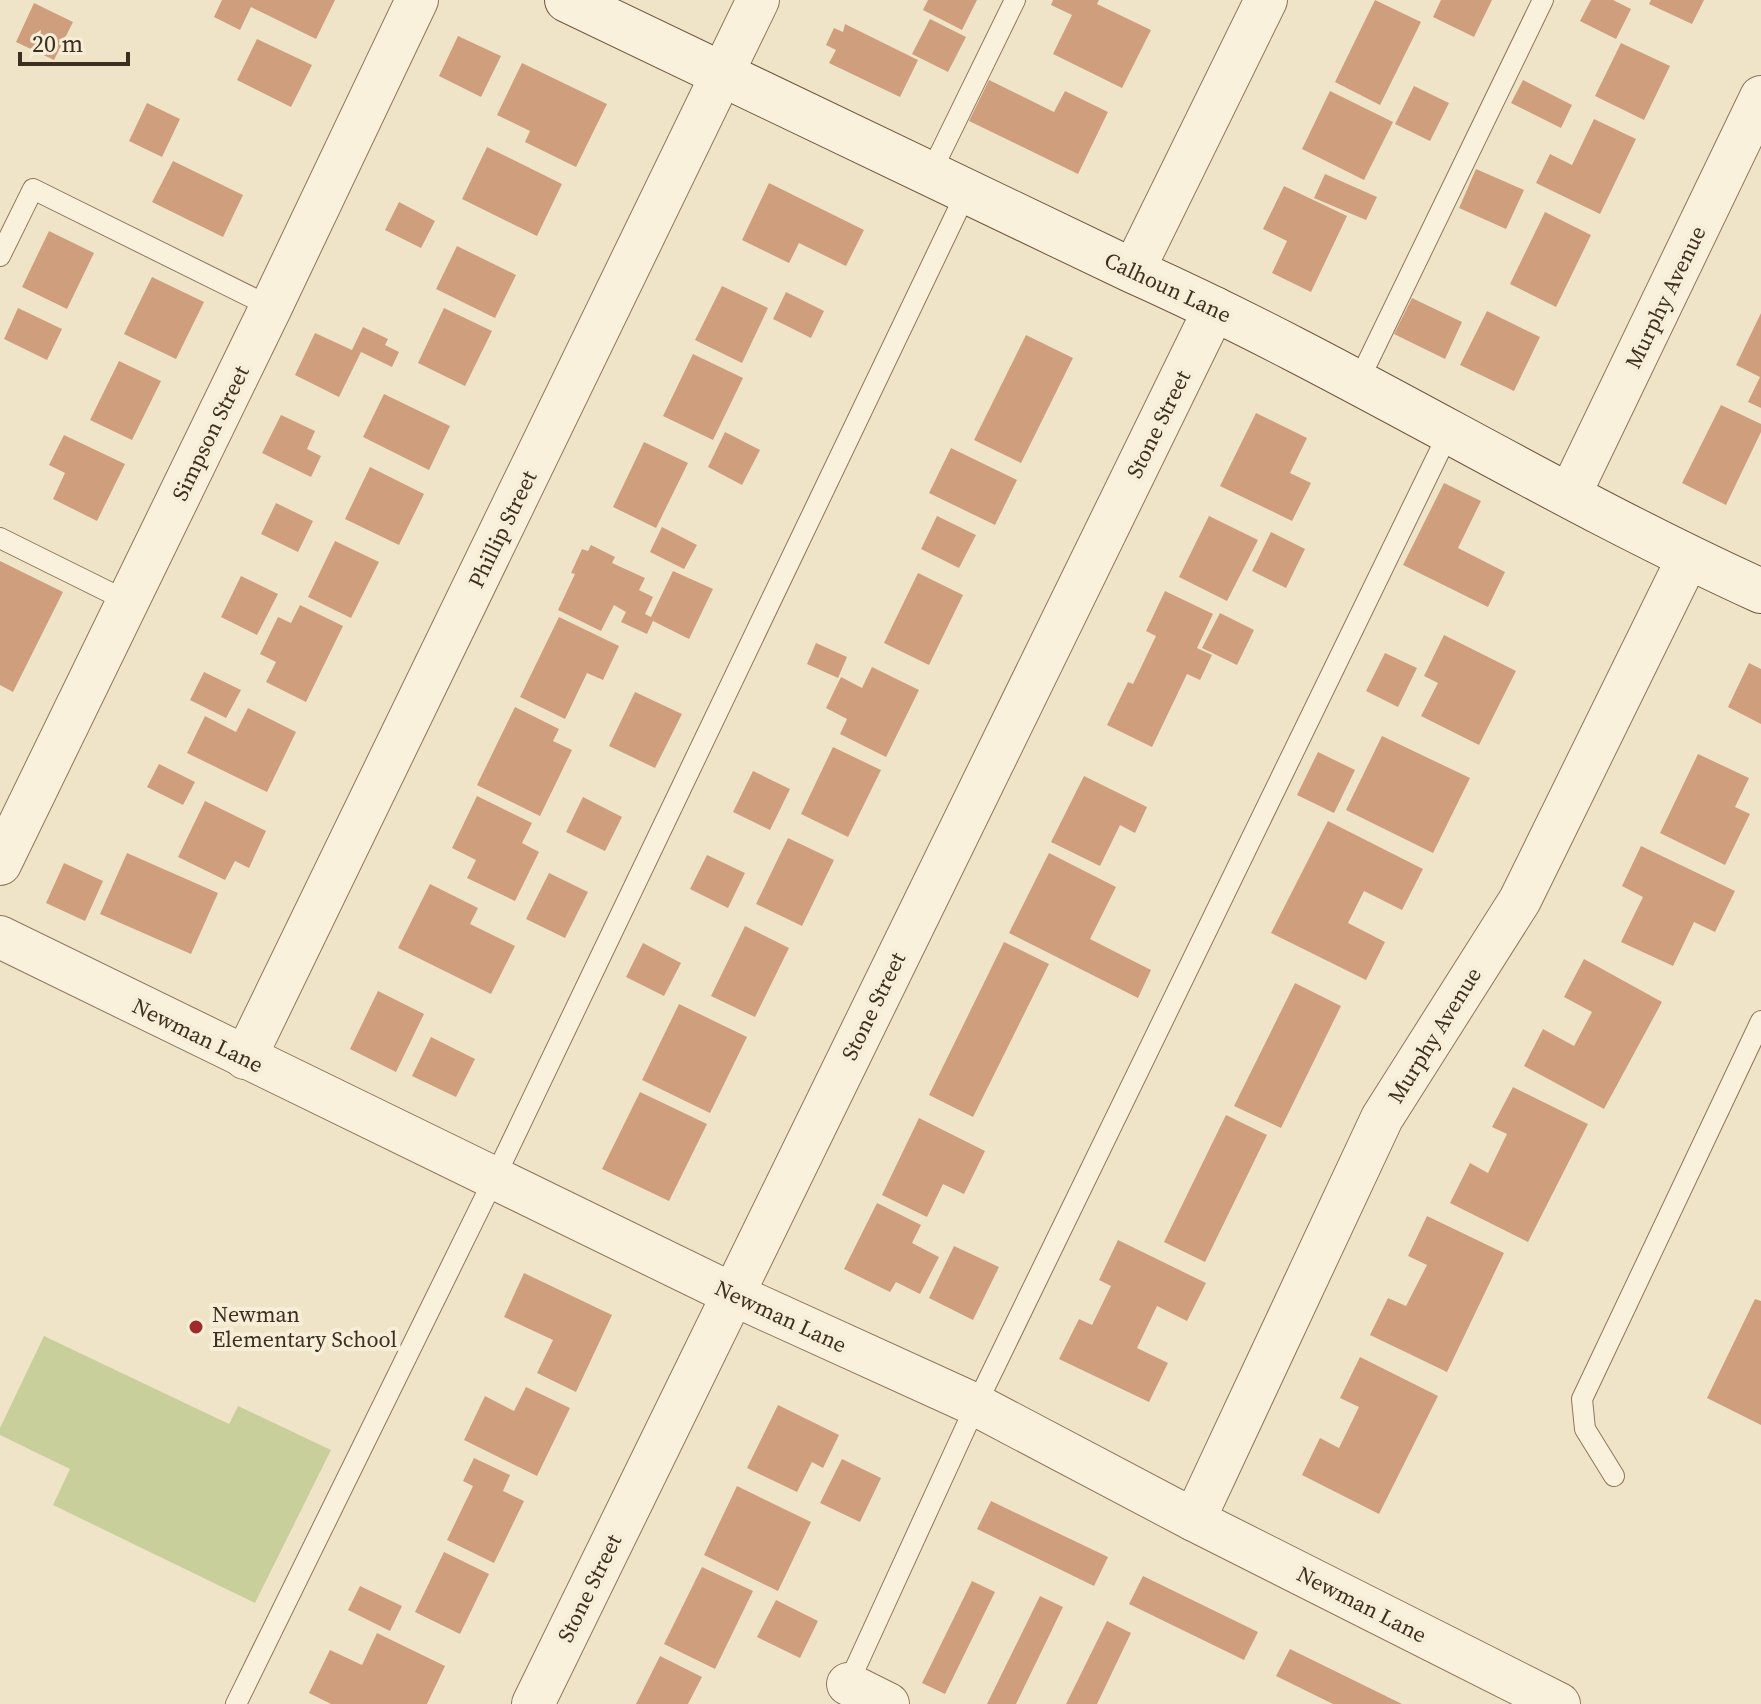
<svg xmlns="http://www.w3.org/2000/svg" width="1761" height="1704" viewBox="0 0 1761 1704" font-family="'Source Serif 4',serif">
	<rect width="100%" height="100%" fill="#f0e4c8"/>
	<!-- green -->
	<path fill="#c9cf9b" d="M44,1336L229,1424L238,1406L331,1450L255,1603L53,1505L70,1469L0,1435V1428Z"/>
	<!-- building -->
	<g fill="#cf9f7d">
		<path d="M222,0H335L316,39L251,7L240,30L214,17Z"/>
		<path d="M928,0H977L962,30L923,10Z"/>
		<path d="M1053,0H1099L1097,4L1151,30L1122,88L1053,54L1072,15L1051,5Z"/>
		<path d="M1375,0L1421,22L1380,105L1335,82Z"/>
		<path d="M1441,0H1492L1474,37L1433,17Z"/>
		<path d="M1591,0H1613L1631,9L1616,39L1580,21Z"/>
		<path d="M1651,0H1704L1692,24L1649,4Z"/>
		<path d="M34,3L73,22L54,60L16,42Z"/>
		<path d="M930,19L966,37L948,72L912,54Z"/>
		<path d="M845,24L918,60L900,97L829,63L836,50L826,45L834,28L843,32Z"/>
		<path d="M458,36L501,56L481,97L439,76Z"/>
		<path d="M257,39L312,65L291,107L237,80Z"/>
		<path d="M1621,43L1670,66L1644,120L1595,96Z"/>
		<path d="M522,63L607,104L576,167L525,142L530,131L497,115Z"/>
		<path d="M989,80L1054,112L1065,91L1108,112L1078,174L969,121Z"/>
		<path d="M1523,80L1572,105L1561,128L1511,103Z"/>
		<path d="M1414,86L1449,103L1430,141L1395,124Z"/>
		<path d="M1330,91L1393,122L1364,180L1302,149Z"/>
		<path d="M147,103L180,119L162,157L129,141Z"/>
		<path d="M1594,119L1636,139L1600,214L1536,183L1550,154L1572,165Z"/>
		<path d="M487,147L562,184L537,236L462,199Z"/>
		<path d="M173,161L243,195L223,237L152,202Z"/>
		<path d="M1476,169L1524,190L1506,229L1459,208Z"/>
		<path d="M1325,174L1377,197L1366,220L1314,198Z"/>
		<path d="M769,183L864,230L846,266L799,243L789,263L742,240Z"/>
		<path d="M1284,186L1347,216L1311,292L1272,273L1287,241L1263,229Z"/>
		<path d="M399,202L435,221L421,248L385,230Z"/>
		<path d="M1545,212L1591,235L1556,307L1510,284Z"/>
		<path d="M49,231L94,253L67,309L22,287Z"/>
		<path d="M457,246L516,275L495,318L436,289Z"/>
		<path d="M152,277L204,302L176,359L124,334Z"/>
		<path d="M722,286L768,308L742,363L695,340Z"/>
		<path d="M786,292L824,311L811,338L773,319Z"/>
		<path d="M1412,298L1462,322L1445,359L1394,334Z"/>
		<path d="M18,308L62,329L47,360L4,339Z"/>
		<path d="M444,308L492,331L465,386L418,363Z"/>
		<path d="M1487,311L1540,337L1514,391L1460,365Z"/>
		<path d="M1761,313V408L1748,402L1760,377L1736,365Z"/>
		<path d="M363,327L388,339L385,345L399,352L392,367L361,352L339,397L295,375L315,333L352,350Z"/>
		<path d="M1026,335L1073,358L1021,463L974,440Z"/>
		<path d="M693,354L743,378L713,440L663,416Z"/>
		<path d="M119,361L161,381L132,440L90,420Z"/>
		<path d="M384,394L450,426L429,470L363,437Z"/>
		<path d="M1721,405L1761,424V432L1726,505L1682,483Z"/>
		<path d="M1256,413L1307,438L1290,473L1311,483L1292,521L1220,486Z"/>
		<path d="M281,415L315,431L307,449L321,456L311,477L262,453Z"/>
		<path d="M725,432L760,450L742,485L708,467Z"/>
		<path d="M64,435L125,464L97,521L53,499L65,473L49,465Z"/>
		<path d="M644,442L688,463L656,528L613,507Z"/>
		<path d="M951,448L1017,480L995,525L929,493Z"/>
		<path d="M370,467L424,494L399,545L345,519Z"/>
		<path d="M1444,483L1481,501L1458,548L1505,572L1488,607L1403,565Z"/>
		<path d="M276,503L313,521L298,552L261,534Z"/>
		<path d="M937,516L976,535L959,568L921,549Z"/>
		<path d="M1209,516L1258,540L1227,601L1179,577Z"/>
		<path d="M662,527L697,545L684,569L650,552Z"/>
		<path d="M1271,532L1305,549L1286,588L1252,571Z"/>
		<path d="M335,541L379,562L351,618L308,597Z"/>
		<path d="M591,545L615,557L612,563L645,578L639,590L653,597L645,614L651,617L673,571L713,589L689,639L653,621L647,634L621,622L626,612L614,605L601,631L558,610L575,574L571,573L582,549L588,551Z"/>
		<path d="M0,561L63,592L13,692L0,685Z"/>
		<path d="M918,573L963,595L929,665L884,643Z"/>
		<path d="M241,576L278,594L257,635L221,617Z"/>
		<path d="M1165,591L1213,614L1197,648L1212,655L1200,680L1187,674L1152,747L1107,725L1128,682L1133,684L1156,636L1146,631Z"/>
		<path d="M300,605L343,626L306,702L266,682L276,662L260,654L278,617L291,623Z"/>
		<path d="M1220,613L1254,630L1237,665L1202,648Z"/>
		<path d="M559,617L619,646L603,680L587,673L565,719L520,697Z"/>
		<path d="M1444,635L1516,671L1479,745L1421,716L1438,683L1424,676Z"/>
		<path d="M816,643L847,657L838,678L807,664Z"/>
		<path d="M1385,653L1417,668L1398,707L1366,691Z"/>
		<path d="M1749,663L1761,669V724L1728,707Z"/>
		<path d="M872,667L919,690L886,757L840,734L847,719L826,708L841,677L862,688Z"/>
		<path d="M204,672L241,690L226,718L190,700Z"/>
		<path d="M635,692L682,714L655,768L609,746Z"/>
		<path d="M515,707L559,729L553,741L572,750L540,816L477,785Z"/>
		<path d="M248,708L296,732L267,792L187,753L205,716L236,732Z"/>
		<path d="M1382,736L1470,778L1433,853L1346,810Z"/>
		<path d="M833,747L881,770L848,837L801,814Z"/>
		<path d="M1318,752L1355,770L1334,813L1297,795Z"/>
		<path d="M1698,754L1749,778L1735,807L1750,814L1725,865L1660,833Z"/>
		<path d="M159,764L195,782L183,805L147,787Z"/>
		<path d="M753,771L790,789L770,830L733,812Z"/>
		<path d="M1084,776L1147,807L1135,833L1120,825L1100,866L1051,842Z"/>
		<path d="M477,796L532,823L522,843L539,852L515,901L467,878L476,860L452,848Z"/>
		<path d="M583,797L622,817L605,851L566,832Z"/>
		<path d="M205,801L266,831L249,868L235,861L225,880L178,857Z"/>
		<path d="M1328,821L1423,869L1402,910L1364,891L1348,923L1385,942L1366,980L1271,933Z"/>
		<path d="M788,838L834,860L802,926L756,904Z"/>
		<path d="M1641,846L1735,891L1715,932L1694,922L1673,966L1621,942L1643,897L1622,886Z"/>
		<path d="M127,853L218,893L191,954L100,914Z"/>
		<path d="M1049,853L1116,887L1090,939L1151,970L1138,998L1009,933Z"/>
		<path d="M707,855L745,873L728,908L690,889Z"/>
		<path d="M64,863L103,881L85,921L46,903Z"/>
		<path d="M549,873L588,892L565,938L526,919Z"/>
		<path d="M430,884L478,908L470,924L515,946L491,994L398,948Z"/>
		<path d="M745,926L789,948L755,1017L711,996Z"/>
		<path d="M1004,942L1049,964L973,1117L929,1095Z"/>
		<path d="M643,943L681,963L664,996L626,977Z"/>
		<path d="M1584,959L1662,1002L1604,1109L1524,1066L1543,1029L1574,1046L1592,1012L1564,997Z"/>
		<path d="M1295,983L1341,1006L1281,1128L1234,1106Z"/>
		<path d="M378,991L424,1014L396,1072L350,1049Z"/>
		<path d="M679,1004L747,1037L710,1113L642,1080Z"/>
		<path d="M431,1037L475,1059L456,1097L412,1076Z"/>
		<path d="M1513,1087L1588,1124L1528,1242L1450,1203L1470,1163L1488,1173L1507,1134L1492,1127Z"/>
		<path d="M640,1092L707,1124L669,1201L602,1169Z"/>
		<path d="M1226,1115L1267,1135L1205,1262L1164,1242Z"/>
		<path d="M919,1118L985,1151L964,1194L943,1184L927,1217L882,1195Z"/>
		<path d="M877,1203L921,1225L912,1243L939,1257L920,1294L896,1282L890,1292L844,1269Z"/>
		<path d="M1427,1216L1504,1253L1447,1372L1370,1335L1388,1298L1406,1306L1427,1265L1408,1256Z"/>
		<path d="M1118,1240L1206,1283L1187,1321L1157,1306L1137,1348L1168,1363L1149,1402L1059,1359L1079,1319L1092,1325L1111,1286L1099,1280Z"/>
		<path d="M954,1246L999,1267L973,1320L929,1298Z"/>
		<path d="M524,1273L612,1315L576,1392L537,1373L553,1340L504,1317Z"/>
		<path d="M1755,1299L1761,1301V1425L1707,1398Z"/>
		<path d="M1360,1357L1438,1396L1379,1514L1302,1475L1320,1438L1339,1448L1359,1407L1340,1398Z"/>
		<path d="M526,1387L570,1408L537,1476L464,1440L485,1396L514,1411Z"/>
		<path d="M778,1405L839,1435L823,1468L812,1462L797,1492L747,1468Z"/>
		<path d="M474,1458L510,1475L503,1491L524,1501L494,1563L447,1540L473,1486L463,1481Z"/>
		<path d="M842,1459L881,1478L860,1522L820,1503Z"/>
		<path d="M737,1486L811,1522L778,1591L704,1555Z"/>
		<path d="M991,1501L1108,1557L1094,1586L977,1529Z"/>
		<path d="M444,1552L489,1574L460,1634L415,1612Z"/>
		<path d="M702,1567L753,1591L715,1669L664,1644Z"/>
		<path d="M1143,1576L1258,1632L1244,1660L1129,1604Z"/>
		<path d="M972,1581L995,1592L945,1694L922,1683Z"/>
		<path d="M360,1586L402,1606L390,1631L348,1610Z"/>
		<path d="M1040,1596L1063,1607L1016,1704H987Z"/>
		<path d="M776,1600L818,1621L800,1658L757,1637Z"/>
		<path d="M1107,1621L1131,1633L1097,1704H1066Z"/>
		<path d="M377,1633L445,1666L427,1704H331L309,1693L330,1650L362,1665Z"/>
		<path d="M1290,1649L1402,1704H1333L1276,1676Z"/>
		<path d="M660,1656L702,1677L688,1704H636Z"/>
	</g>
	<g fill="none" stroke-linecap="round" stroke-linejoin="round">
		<!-- lane casing -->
		<g stroke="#8d765c" stroke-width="22">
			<g id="lane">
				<path d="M930,174L1015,0"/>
				<path d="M0,256L33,189L271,307"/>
				<path d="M1357,384L1543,0"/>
				<path d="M0,538L129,602"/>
				<path d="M1614,1476L1585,1429L1582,1399L1761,1021"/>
				<path d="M848,1684L976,1405L1449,432"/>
				<path d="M236,1704L494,1179L967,191"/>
			</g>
		</g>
		<!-- street casing -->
		<g stroke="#8d765c" stroke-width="44">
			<g id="street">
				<path d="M1133,271L1266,0"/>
				<path d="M1569,496L1761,97"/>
				<path d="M0,864L271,307L417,0"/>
				<path d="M0,937L732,1294L976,1405L1194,1520L1559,1704"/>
				<path d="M245,1058L758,0"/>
				<path d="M1194,1520L1382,1118L1520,900L1688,558"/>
				<path d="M848,1684L888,1704"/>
				<path d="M533,1704L1215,308"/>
			</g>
		</g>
		<!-- secondary casing -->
		<g stroke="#6f573f" stroke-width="46">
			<path id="secondary" d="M567,0L1133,271C1348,367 1547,494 1761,591"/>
		</g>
		<!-- lane -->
		<use href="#lane" stroke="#faf1dc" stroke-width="20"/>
		<!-- street -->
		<use href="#street" stroke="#faf1dc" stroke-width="42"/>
		<!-- secondary -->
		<use href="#secondary" stroke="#faf1dc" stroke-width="44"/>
	</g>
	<!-- markers -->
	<circle fill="#9e2a2b" stroke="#f7eed8" stroke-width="3" cx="196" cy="1327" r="8"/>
	<g text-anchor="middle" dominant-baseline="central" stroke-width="8" stroke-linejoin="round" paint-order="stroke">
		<!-- street labels -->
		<g font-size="22" fill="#3d2e20" stroke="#f7eed8">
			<text transform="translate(1168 287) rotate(25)">Calhoun Lane</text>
			<text transform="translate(1665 297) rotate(-64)">Murphy Avenue</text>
			<text transform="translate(1158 424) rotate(-64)">Stone Street</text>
			<text transform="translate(210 433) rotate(-64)">Simpson Street</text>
			<text transform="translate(502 529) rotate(-64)">Phillip Street</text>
			<text transform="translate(873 1006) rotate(-64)">Stone Street</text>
			<text transform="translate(198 1035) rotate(26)">Newman Lane</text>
			<text transform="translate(1434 1035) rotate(-58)">Murphy Avenue</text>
			<text transform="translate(781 1316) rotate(25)">Newman Lane</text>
			<text transform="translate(589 1588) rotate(-64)">Stone Street</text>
			<text transform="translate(1362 1604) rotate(27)">Newman Lane</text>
		</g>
		<!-- poi labels -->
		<g font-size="22" fill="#3d2e20" stroke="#f7eed8" text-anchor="start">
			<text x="212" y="1314">Newman<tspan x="212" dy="25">Elementary School</tspan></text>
		</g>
	</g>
	<!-- scale -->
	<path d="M20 52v12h108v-12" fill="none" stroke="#3d2e20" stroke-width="4"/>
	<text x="32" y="52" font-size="24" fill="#3d2e20" stroke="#f7eed8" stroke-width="6" paint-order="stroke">20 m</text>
</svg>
